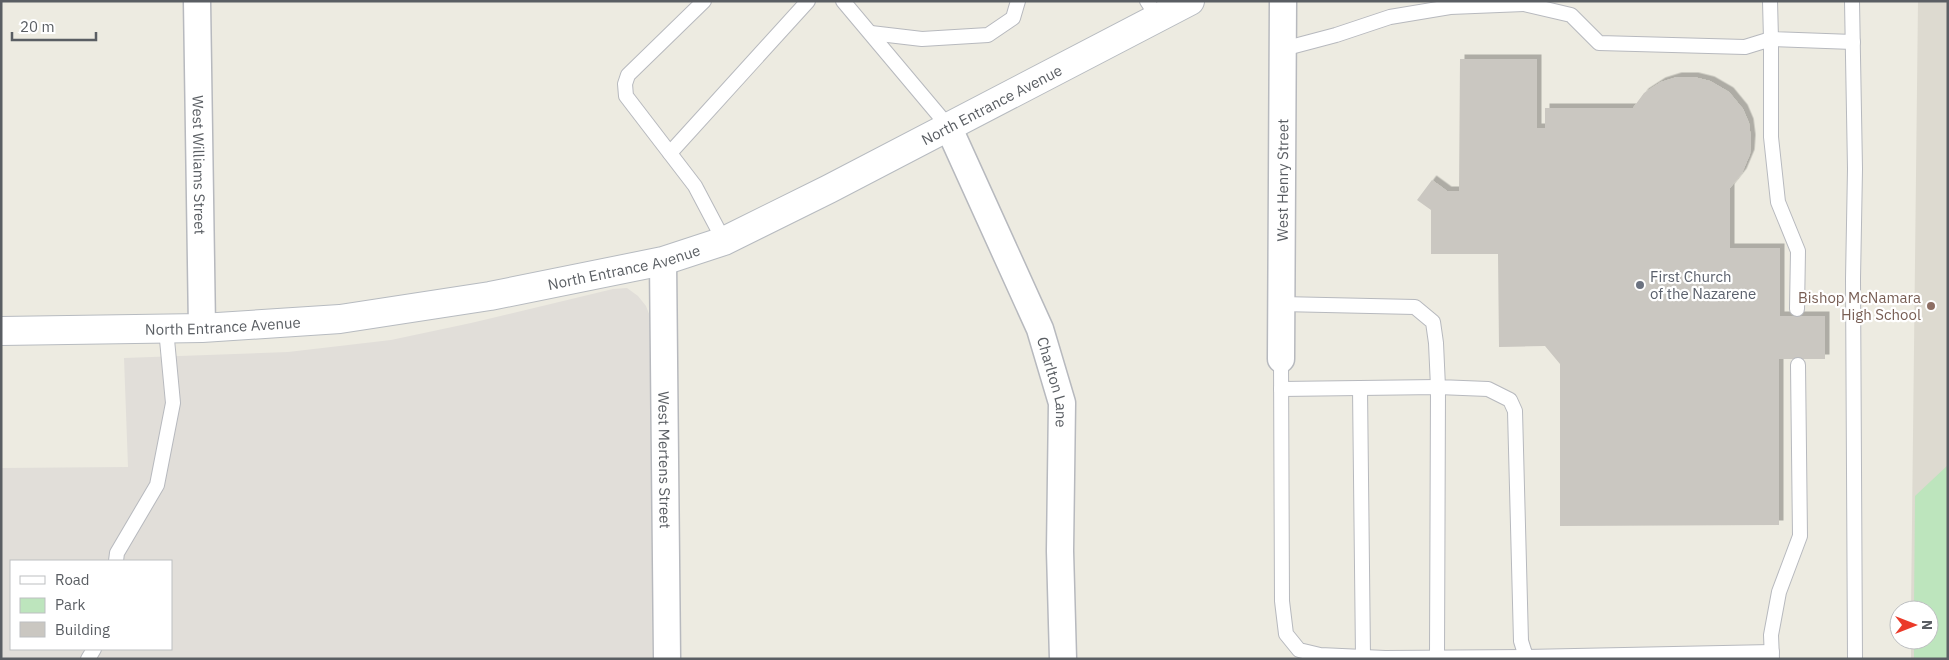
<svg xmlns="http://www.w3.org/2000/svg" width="1949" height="660" viewBox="0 0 1949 660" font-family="'IBM Plex Sans',sans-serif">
	<defs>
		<filter id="shadow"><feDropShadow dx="4.5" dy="-4.5" stdDeviation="0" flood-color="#0004"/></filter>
	</defs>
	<rect width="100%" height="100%" fill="#edebe1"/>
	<!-- industrial -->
	<path fill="#e1ded9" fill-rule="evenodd" d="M627,288L638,296L646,306L651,319L652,659H1V468L128,467L124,358L288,352L391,340L471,323L613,289ZM11,561H171V649H11Z"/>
	<!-- education -->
	<path fill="#dddad0" d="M1918,1H1948V659H1911V640H1929V610H1911Z"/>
	<!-- green -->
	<path fill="#bde5bd" d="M1948,465V659H1914V640H1929V610H1914L1915,496Z"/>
	<!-- building -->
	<path fill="#cac7c1" filter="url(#shadow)" d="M1460,59H1537V128H1545V108H1633L1644,93L1661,82L1677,77H1694L1710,81L1729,92L1743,109L1749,123L1751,139L1750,154L1742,173L1730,188V248H1780V316H1825V359H1779V525L1560,526V364L1545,346L1499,347L1498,254H1431V210L1417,200L1432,180L1447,191H1459Z"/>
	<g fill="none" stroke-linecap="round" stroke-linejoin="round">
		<!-- lane casing -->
		<g stroke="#b7b9be" stroke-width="16">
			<g id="lane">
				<path d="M704,1L628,75L625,84L626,96L695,186L724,241"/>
				<path d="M843,1L948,126"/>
				<path d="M1147,1L1158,18"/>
				<path d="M1770,1L1771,39L1853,42"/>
				<path d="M1852,1L1855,169L1853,279L1855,659"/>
				<path d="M1524,4L1571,15L1599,43L1745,47L1771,39V137L1778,202L1798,251L1797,309"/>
				<path d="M871,33L922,39L988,35L1013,18L1018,1"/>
				<path d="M1283,49L1336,35L1390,17L1450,7L1524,4L1527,1"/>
				<path d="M670,153L808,1"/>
				<path d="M1281,304L1415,307L1433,322L1436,343L1438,387L1488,389L1510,400L1515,411L1521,641L1526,657L1772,652"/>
				<path d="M1281,359L1282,601L1286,634L1299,650L1320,655L1385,658L1526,657L1525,659"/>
				<path d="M1360,388L1363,657"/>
				<path d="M1281,389L1438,387L1437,658"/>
				<path d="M116,561L117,553L157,485L173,403L166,329"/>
				<path d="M88,659L94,649"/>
				<path d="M1772,659L1771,635L1779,592L1800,536L1798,365"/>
			</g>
		</g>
		<!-- street casing -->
		<g stroke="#b7b9be" stroke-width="29">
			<g id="street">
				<path id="s1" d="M197,1L202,328"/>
				<path id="s2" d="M948,126L1040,329L1062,403L1060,551L1063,659"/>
				<path id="s3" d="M663,261L667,659"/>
				<path id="s4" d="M1281,359L1283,1"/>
			</g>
		</g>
		<!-- secondary casing -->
		<g stroke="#b7bbc0" stroke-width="30">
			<g id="secondary">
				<path id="s5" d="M1,331L202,328L340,319L490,296L663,261L724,241L829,189L1190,1"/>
			</g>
		</g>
		<!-- lane -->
		<use href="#lane" stroke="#fff" stroke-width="14"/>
		<!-- street -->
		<use href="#street" stroke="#fff" stroke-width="26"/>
		<!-- secondary -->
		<use href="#secondary" stroke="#fff" stroke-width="28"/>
	</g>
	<!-- markers -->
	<circle fill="#6b7280" stroke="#fff" stroke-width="2" cx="1640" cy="285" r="5"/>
	<circle fill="#8d6e63" stroke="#fff" stroke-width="2" cx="1931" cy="306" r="5"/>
	<g text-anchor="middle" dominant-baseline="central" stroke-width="4.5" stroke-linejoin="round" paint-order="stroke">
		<!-- street labels -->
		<g font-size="15" fill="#5a5e63" stroke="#fff">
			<text stroke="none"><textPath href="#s5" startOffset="1032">North Entrance Avenue</textPath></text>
			<text stroke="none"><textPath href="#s1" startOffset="164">West Williams Street</textPath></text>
			<text stroke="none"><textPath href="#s4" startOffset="179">West Henry Street</textPath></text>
			<text stroke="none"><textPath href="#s5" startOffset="628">North Entrance Avenue</textPath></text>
			<text stroke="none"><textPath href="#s5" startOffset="222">North Entrance Avenue</textPath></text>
			<text stroke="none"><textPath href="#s2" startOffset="278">Charlton Lane</textPath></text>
			<text stroke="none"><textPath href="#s3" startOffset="199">West Mertens Street</textPath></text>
		</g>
		<!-- worship labels -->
		<g font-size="15" fill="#5b616d" stroke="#fff" text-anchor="start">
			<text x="1650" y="276">First Church<tspan x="1650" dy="17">of the Nazarene</tspan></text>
		</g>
		<!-- education labels -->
		<g font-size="15" fill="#785e54" stroke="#fff" text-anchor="end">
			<text x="1921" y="297">Bishop McNamara<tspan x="1921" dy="17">High School</tspan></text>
		</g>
	</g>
	<!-- border -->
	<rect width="1949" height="660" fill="none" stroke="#5a5e63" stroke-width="5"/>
	<!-- legend -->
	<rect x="10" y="560" width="162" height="90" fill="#ffffff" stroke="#bdbfc1"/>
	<rect x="20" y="576" width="25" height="8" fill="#ffffff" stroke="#bdbfc1"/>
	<text x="55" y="585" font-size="15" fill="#5a5e63">Road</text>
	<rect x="20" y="598" width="25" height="15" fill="#bde5bd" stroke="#bdbfc1"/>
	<text x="55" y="610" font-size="15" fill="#5a5e63">Park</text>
	<rect x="20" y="622" width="25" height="15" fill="#cac7c1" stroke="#bdbfc1"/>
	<text x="55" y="635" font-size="15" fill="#5a5e63">Building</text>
	<!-- north arrow -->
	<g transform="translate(1914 625) rotate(90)"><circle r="24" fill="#ffffff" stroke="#bdbfc1"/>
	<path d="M0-4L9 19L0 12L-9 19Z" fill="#eb3a29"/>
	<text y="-8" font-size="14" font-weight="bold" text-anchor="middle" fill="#5a5e63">N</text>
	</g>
	<!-- scale -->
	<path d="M12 32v8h84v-8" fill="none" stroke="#5a5e63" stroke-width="2.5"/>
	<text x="20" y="32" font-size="15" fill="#5a5e63" stroke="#ffffff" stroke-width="4" paint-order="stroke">20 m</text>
</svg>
